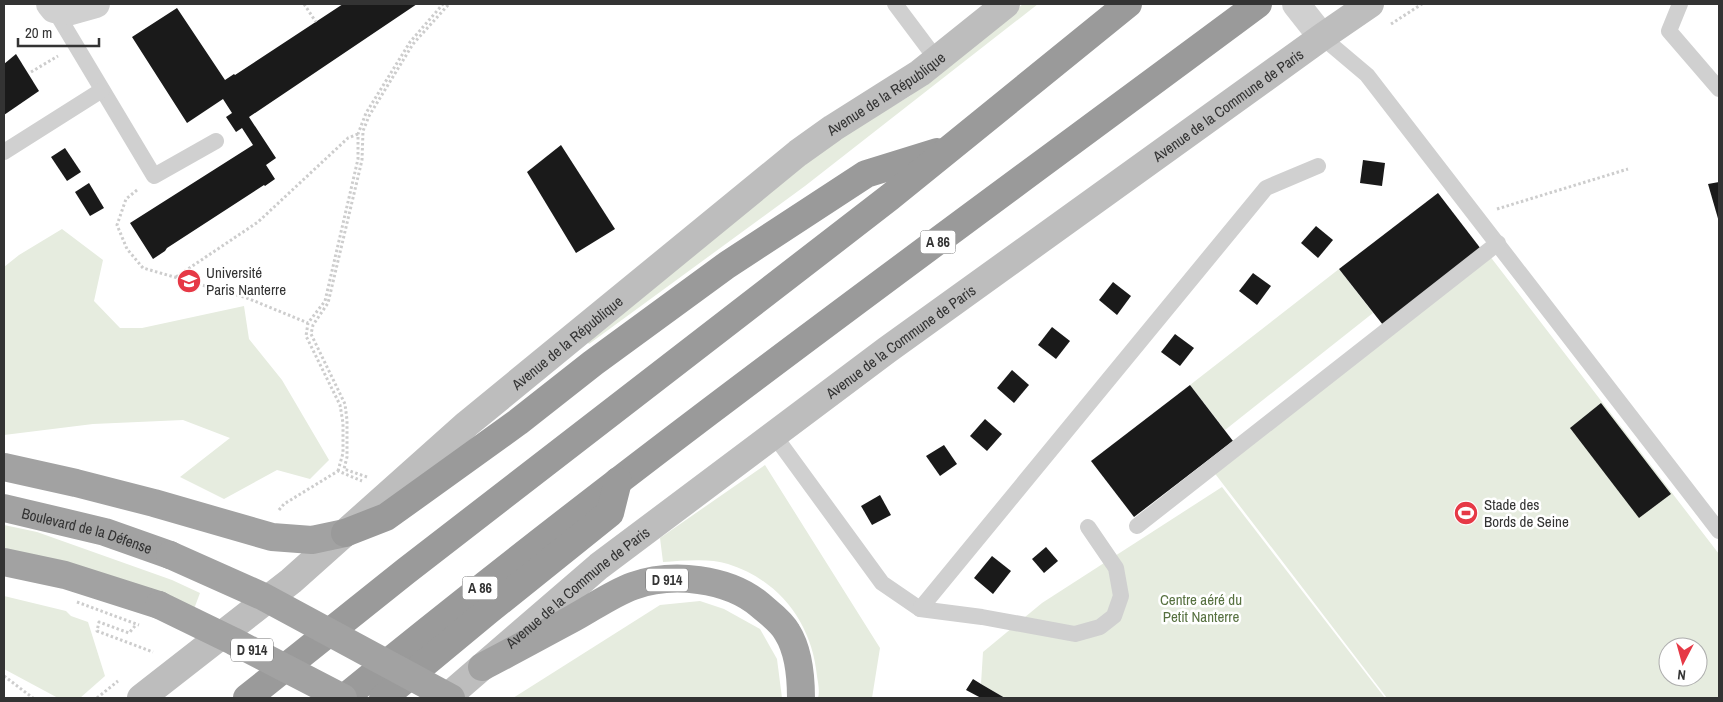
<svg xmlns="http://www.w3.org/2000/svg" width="1723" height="702" viewBox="0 0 1723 702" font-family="'Archivo Narrow',sans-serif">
	<rect width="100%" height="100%" fill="#fff"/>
	<!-- green -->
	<g fill="#e6ecdf" fill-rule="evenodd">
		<path d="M1023,4H1038L805,186L589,344L585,339L832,142L910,96Z"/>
		<path d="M62,229L103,260L94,301L120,328H142L244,306L249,339L282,380L329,460L310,479L277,470L224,499L180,477L230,438L183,420L93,424L4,435V267L19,255Z"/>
		<path d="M1489,255L1719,554V698H1387L1213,471ZM1668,647H1698V677H1668Z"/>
		<path d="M1339,269L1373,313L1225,430L1190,385Z"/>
		<path d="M765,465L880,648L872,698H818C820,691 818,683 817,676C812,623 779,580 728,564C709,558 683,561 663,562L660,538Z"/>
		<path d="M1222,487L1385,698H1005L981,684L983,652L1042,603Z"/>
		<path d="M4,525L37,532L172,580L200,593L194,609L85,569L4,548Z"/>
		<path d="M4,596L66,611L71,616L88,622L105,676L80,698H58L4,669Z"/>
		<path d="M700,601L724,609L760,629L777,659L782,698H513L660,605Z"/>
	</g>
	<!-- building -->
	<g fill="#1a1a1a">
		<path d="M343,4H417L249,117L276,158L266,165L275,179L265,186L264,185L167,248L165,251L153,259L130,223L253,145L242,128L236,132L226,117L232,113L223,99L187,123L132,37L177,8L225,80L234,74L235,75Z"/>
		<path d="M16,54L39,91L4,115V64Z"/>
		<path d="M561,145L615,229L576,253L527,172Z"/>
		<path d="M65,148L81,172L67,181L51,157Z"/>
		<path d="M1363,160L1385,163L1382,186L1360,183Z"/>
		<path d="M1719,182V222L1708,184Z"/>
		<path d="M89,183L104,208L90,216L75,192Z"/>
		<path d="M1438,193L1481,249L1383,325L1339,269Z"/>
		<path d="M1316,226L1333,240L1318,258L1301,243Z"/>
		<path d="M1253,273L1271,286L1257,305L1239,291Z"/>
		<path d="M1113,282L1131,296L1117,315L1099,300Z"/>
		<path d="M1052,327L1070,341L1056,359L1038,345Z"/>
		<path d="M1175,334L1194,348L1180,366L1161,352Z"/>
		<path d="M1012,370L1029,385L1014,403L997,388Z"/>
		<path d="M1190,385L1233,441L1134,517L1091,461Z"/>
		<path d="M1601,403L1671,494L1639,518L1570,428Z"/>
		<path d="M985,419L1002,434L987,451L970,436Z"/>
		<path d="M944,445L957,464L940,476L926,456Z"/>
		<path d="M880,495L891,515L872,525L861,506Z"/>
		<path d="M1046,547L1058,561L1044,573L1032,559Z"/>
		<path d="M992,556L1011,571L993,594L974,578Z"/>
		<path d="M973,679L981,684L1005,698H981L966,690Z"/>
	</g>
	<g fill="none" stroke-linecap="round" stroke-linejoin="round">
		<!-- path -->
		<g stroke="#cdcdcd" stroke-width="3" stroke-dasharray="2.5 2.5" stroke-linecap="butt">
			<path d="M304,4L316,22"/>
			<path d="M1391,24L1422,4"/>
			<path d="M31,72L58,56"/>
			<path d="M137,190L126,199L117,225L127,249L143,268L247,298L308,323"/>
			<path d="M1497,209L1628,169"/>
			<path d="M176,277L258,222L348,138L358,134"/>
			<path d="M338,471L343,453V423L340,405L306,336L308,323L325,301L358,159V134L366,113L410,42L443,4"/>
			<path d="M367,477L344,469L347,457V420L345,404L311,334L313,325L328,303L362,160L363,131L369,116L413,44L449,4"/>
			<path d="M279,510L284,504L338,471L362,481"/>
			<path d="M135,626L129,633L99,622L97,631L153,652"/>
			<path d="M4,676L33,698"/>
			<path d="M97,698L118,681"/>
		</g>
		<!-- service -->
		<g stroke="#d0d0d0" stroke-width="16">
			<path d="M895,4L937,60"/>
			<path d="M1680,4L1669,31L1719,89"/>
			<path d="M54,9L154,176L216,141"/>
			<path d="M1322,37L1367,75L1719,531"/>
			<path d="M4,152L102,90"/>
			<path d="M774,435L882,583L920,609L982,617L1075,634L1100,627L1114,616L1121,596L1116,568L1088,527"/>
			<path d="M1137,526L1498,243"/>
			<path d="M920,609L1266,188L1318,166"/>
		</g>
		<!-- minor -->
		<g stroke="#d0d0d0" stroke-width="28">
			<path d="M50,4L54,9L71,11L96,4"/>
			<path d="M1296,4L1322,37"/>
		</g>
		<!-- secondary -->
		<g stroke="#bdbdbd" stroke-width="28">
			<path id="s1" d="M141,698L291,581L467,424L798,153L833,128L920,73L1006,4"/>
			<path id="s2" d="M446,698L599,566L887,350L1322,37L1370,4"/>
		</g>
		<!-- trunk -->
		<g stroke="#a2a2a2" stroke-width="28">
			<path d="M4,467L76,483L154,503L272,537L312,540L345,533"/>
			<path id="s3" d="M4,508L105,532L170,555"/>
			<path d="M4,562L65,575L159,605"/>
			<path d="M482,667C511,652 540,636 570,620C591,609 611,594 633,586C672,572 728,578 760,605C769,613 781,621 787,632C799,651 801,676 801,698"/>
		</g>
		<!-- motorway -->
		<g stroke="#9a9a9a" stroke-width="28">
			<path d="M345,533L386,517L518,422L593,363L727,265L866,174L937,152"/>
			<path d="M247,698L406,571L890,197L1128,4"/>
			<path d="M344,698C640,456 951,232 1258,4"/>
			<path d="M383,698L488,611L610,513L618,481"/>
		</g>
		<!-- path-bridge -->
		<path stroke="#cdcdcd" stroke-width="3" stroke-dasharray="2.5 2.5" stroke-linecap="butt" d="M77,602L139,625"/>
		<!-- trunk-bridge -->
		<g stroke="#a2a2a2" stroke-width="28">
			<path d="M170,555L262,596L451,698"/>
			<path d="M159,605L233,641L343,698"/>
		</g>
	</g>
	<!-- icons -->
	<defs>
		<g id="university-disc" transform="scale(1.25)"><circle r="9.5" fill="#e63946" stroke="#fff"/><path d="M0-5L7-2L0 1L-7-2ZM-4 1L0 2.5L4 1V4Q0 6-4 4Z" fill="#fff"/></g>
		<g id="stadium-disc" transform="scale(1.25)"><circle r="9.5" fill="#e63946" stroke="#fff"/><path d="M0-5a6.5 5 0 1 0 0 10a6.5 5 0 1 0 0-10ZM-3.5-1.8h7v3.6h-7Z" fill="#fff"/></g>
	</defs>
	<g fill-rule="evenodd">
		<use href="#university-disc" x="189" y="281"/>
		<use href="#stadium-disc" x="1466" y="513"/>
	</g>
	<g text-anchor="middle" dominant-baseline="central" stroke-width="5" stroke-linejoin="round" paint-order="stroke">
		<!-- shield labels -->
		<g fill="#fff" stroke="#707070" stroke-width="1">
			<rect x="920.5" y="230.5" width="35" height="23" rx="4"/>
			<rect x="646" y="568.5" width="42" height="23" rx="4"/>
			<rect x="462.5" y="576.5" width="35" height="23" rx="4"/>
			<rect x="231" y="638.5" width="42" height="23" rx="4"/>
		</g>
		<g font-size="14" font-weight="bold" fill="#333">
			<text x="938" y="242">A 86</text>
			<text x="667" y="580">D 914</text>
			<text x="480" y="588">A 86</text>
			<text x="252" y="650">D 914</text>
		</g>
		<!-- street labels -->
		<g font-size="15" fill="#333" stroke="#fff">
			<text stroke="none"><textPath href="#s1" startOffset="960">Avenue de la République</textPath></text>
			<text stroke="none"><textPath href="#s2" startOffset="982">Avenue de la Commune de Paris</textPath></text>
			<text stroke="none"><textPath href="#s2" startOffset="578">Avenue de la Commune de Paris</textPath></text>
			<text stroke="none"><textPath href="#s1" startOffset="555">Avenue de la République</textPath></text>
			<text stroke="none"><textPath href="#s3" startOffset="86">Boulevard de la Défense</textPath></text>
			<text stroke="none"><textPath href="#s2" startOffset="172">Avenue de la Commune de Paris</textPath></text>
		</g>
		<!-- poi labels -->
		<g font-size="15" fill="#333" stroke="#fff" text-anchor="start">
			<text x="206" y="272">Université<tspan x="206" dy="17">Paris Nanterre</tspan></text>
			<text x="1484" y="504">Stade des<tspan x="1484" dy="17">Bords de Seine</tspan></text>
		</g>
		<!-- park labels -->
		<g font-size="15" fill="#56703f" stroke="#fff">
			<text x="1201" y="599">Centre aéré du<tspan x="1201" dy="17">Petit Nanterre</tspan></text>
		</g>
	</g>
	<!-- border -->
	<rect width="1723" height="702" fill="none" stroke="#333333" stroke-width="10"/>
	<!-- north arrow -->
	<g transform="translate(1683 662) rotate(186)"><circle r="24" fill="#ffffff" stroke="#adadad"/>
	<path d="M0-4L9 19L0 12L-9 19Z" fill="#e63946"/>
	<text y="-8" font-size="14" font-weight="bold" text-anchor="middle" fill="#333333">N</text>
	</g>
	<!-- scale -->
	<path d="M18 38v8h81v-8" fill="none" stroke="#333333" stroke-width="2.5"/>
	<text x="25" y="38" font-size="15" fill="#333333" stroke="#ffffff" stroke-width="4" paint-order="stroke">20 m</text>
</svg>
